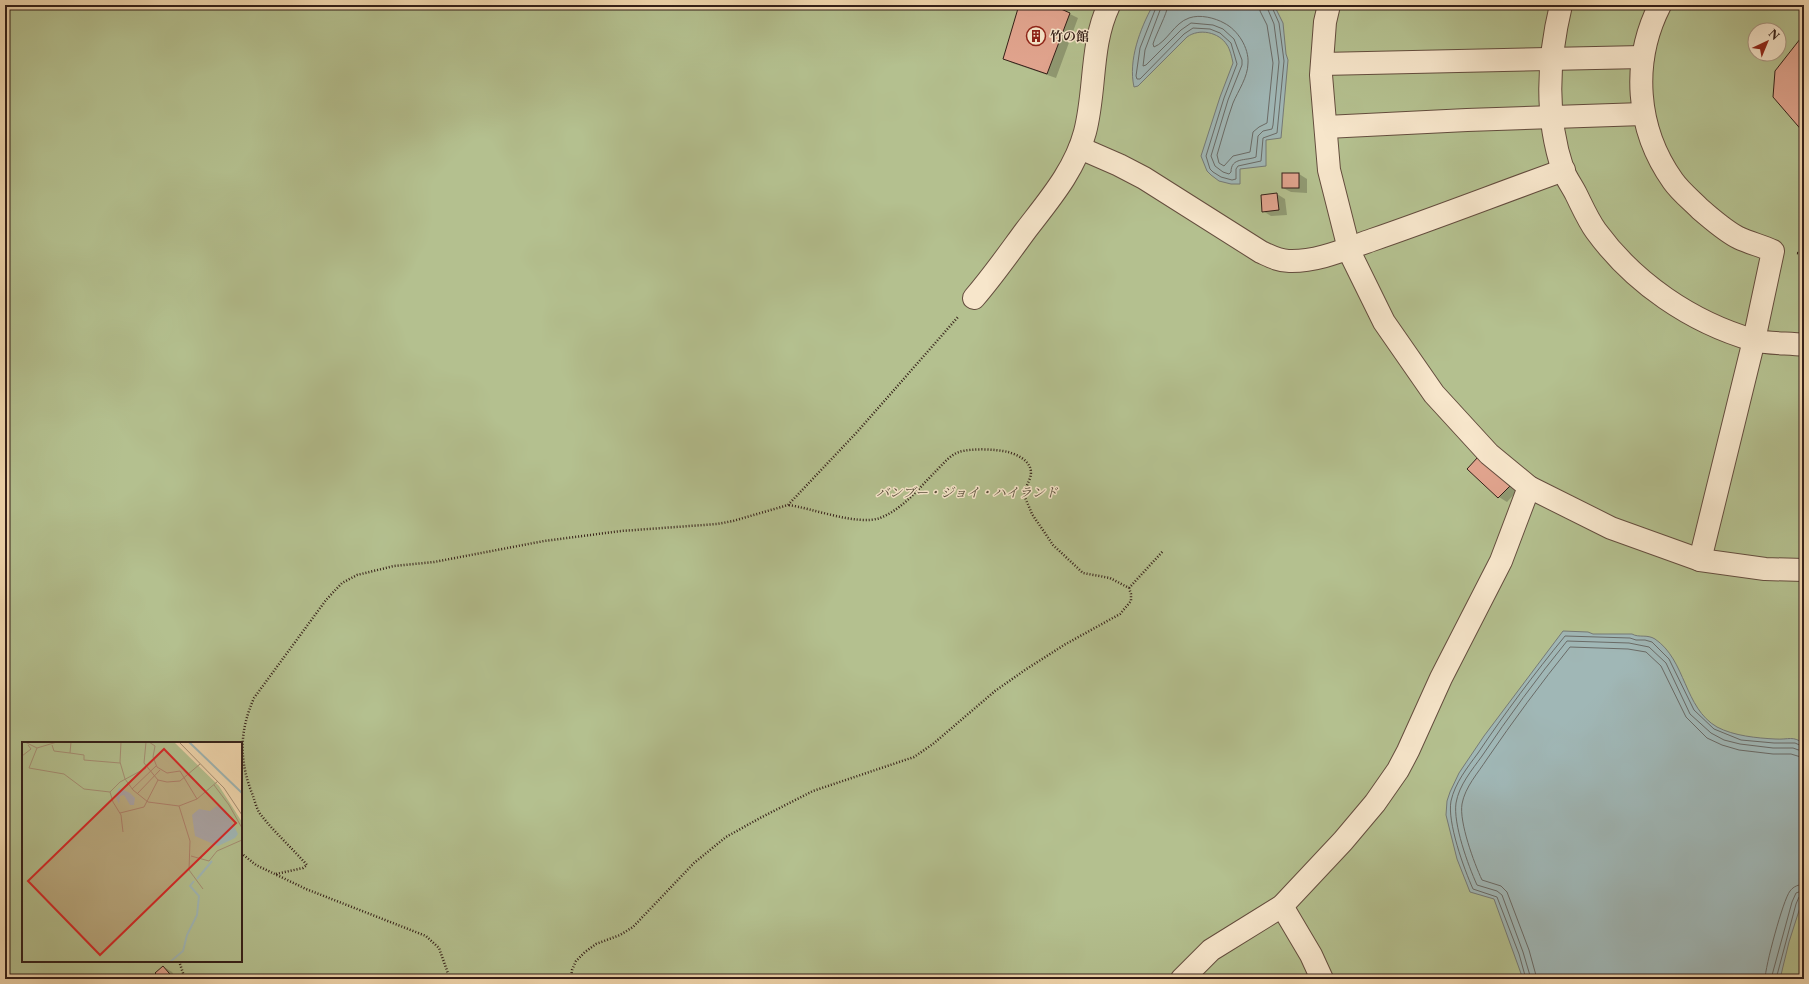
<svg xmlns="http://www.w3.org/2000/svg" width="1809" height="984" viewBox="0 0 1809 984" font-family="'Libre Caslon Text','Noto Serif JP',serif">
	<rect width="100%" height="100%" fill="#f2d8af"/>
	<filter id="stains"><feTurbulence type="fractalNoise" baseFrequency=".005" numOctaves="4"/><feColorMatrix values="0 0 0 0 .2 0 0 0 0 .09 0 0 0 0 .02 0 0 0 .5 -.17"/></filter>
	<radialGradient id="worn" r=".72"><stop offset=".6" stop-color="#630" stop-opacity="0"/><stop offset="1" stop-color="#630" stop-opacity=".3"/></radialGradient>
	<!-- green -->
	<path fill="#b4c08f" stroke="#747054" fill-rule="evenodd" d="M5,5H1804V979H5ZM1755,30H1779V54H1755ZM23,743H241V961H23Z"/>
	<!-- water -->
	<g fill="#a0b7b6" stroke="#757a77">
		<path d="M1153,5H1274L1283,23L1286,54L1288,60L1281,138L1266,140V166L1240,169V184H1231L1219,181L1211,175L1207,171L1201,156L1220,97L1233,63C1232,58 1230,49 1227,45C1219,32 1199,28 1187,37L1138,86L1134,87C1128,60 1140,29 1153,5Z"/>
		<path d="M1563,631L1588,632L1593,634H1632C1639,638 1647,634 1655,639C1686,660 1684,708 1717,727C1734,736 1757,738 1775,739C1789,740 1793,735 1804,744V895L1789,942L1780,979H1523L1494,899L1470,892L1457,859L1446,815L1447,801L1450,792L1459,773L1484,736Z"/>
	</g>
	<!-- shadow -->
	<g fill="#0003">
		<path d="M1017,5H1069L1060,9L1078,18L1056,78L1012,63L1004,58L1020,6Z"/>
		<path d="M1299,174L1307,179V193L1291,192L1283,188Z"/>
		<path d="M1277,194L1285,199L1287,215L1271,216L1263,211Z"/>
		<path d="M1478,459L1517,491L1507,502L1499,497L1469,469Z"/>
		<path d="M164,967L172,972L177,979H162Z"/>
	</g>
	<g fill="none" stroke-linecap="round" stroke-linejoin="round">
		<!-- shore -->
		<g stroke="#6a6b67" stroke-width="1">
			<path d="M1157,5L1140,48L1136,76L1137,79H1140L1184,34L1193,28L1210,29L1220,33L1231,43L1237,64L1224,98L1206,156L1210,169L1213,172L1221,177L1232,180L1236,179V169L1238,166L1261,161L1263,138L1277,133L1284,61L1279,23L1271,5"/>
			<path d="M1162,5L1145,50L1143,66L1146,65L1181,30L1191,23L1213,25L1223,29L1234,39L1242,60V65L1228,100L1211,156L1215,166L1223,172L1229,174L1231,172C1231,157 1246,161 1256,157L1258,136L1263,131L1272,129L1273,125L1279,62L1274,24L1266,5"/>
			<path d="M1168,5C1167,14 1156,34 1153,44L1154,47C1167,42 1174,23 1189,18C1200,14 1215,18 1224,23C1238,30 1249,48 1248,63C1248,77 1238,91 1233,103C1227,120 1222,138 1217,155L1219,163L1224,166L1233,156L1250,152L1253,132L1259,127L1267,123L1273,63L1267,25L1260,11V5"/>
			<path d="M1526,979L1519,954L1497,897L1473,889C1464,869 1447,822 1451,801C1455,783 1467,768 1478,753C1505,713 1534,674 1565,636L1630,638L1636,640H1645L1652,642L1669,659L1694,710L1714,729L1741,740L1774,743H1795L1804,747"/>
			<path d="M1531,979L1523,952L1502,895L1497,891L1477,885C1468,865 1453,824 1456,803C1459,785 1472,770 1482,756C1509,716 1537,678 1567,641L1629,643L1649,647L1666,663L1690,714L1711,733L1724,740L1740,744L1773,748H1793L1804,752"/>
			<path d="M1537,979L1529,950L1507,892L1501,886L1482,880C1474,863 1459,822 1462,804C1465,787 1478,773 1487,759C1513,721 1541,683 1570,647L1628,649L1646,652L1661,666L1686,717L1707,738L1722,745L1739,750L1773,754H1791L1804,758"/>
			<path d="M1765,979C1765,967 1783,900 1790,891C1794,886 1798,885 1804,884"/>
			<path d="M1771,979L1792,902L1796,893L1804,890"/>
			<path d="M1776,979L1796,904L1799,897L1804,895"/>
		</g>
	</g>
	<!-- building -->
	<g fill="#e1a48e" stroke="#341f18">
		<path d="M1019,5H1052L1070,13L1047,74L1003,59Z"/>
		<path d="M1804,34V133L1773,97L1775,71Z"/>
		<rect x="1282" y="173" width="17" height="15"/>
		<path d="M1277,193L1279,210L1262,212L1261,195Z"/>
		<path d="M1478,457L1510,486L1498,498L1467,469Z"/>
		<path d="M163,966L174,979H161L155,973Z"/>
	</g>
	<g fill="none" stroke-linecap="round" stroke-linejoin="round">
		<!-- minor casing -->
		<g stroke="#644d3e" stroke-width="24">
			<g id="minor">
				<path d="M1329,5L1325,22L1321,75L1329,170L1350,253L1384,322L1434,394L1489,454L1529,487L1611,528L1700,560L1765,569L1804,570"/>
				<path d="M1561,5C1548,59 1545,117 1563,170C1566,178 1572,186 1576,194C1582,206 1588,220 1596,231C1634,283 1691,322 1753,340C1768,344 1788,343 1804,345"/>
				<path d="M1660,5C1631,62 1636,129 1673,181C1680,191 1691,200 1700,209C1712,219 1725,231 1739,238C1750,243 1762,246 1773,251L1754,340L1700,560"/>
				<path d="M1322,64L1643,57"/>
				<path d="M1326,127L1467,120L1643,114"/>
				<path d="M1080,148L1119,165L1144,178L1261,252C1270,256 1279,261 1289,261C1317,262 1346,249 1372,240C1436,218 1500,193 1564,170"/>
				<path d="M974,298C993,276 1009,253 1026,230C1049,200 1075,170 1085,132C1096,90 1090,45 1109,5"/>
				<path d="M1282,906L1311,955L1322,979"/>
				<path d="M1182,979L1211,950L1282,906L1343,841L1375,803L1398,770L1408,751L1441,678L1501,561L1529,487"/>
			</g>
		</g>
		<!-- path -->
		<g stroke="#341f18" stroke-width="2.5" stroke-dasharray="1 2" stroke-linecap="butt">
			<path d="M1797,253L1804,254"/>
			<path d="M1129,588L1163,551"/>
			<path d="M241,853L256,865L306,889L426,936L439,948L450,979"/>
			<path d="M276,874L303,868L307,865C292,848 275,833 261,815C257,810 255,802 253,796C239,761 239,732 254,698L326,600L342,583L357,575L394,566L434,562L544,541L621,531L717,524L733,521L788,505L858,431L958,317"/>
			<path d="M179,961L185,979"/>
			<path d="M571,979L572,970L576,961L585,952L596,944L620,935L633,927L694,863L726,837L760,818L813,791L914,757L933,744L995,691L1025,670L1064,645L1120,614L1131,601V594L1129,588L1110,578L1083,573L1053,545L1032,514L1024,495C1025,488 1028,484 1030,478C1035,463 1019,455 1008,452C995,449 972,448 959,452C950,455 943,464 936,471C919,488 903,509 880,518C857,526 812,508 788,505"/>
		</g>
		<!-- minor -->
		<use href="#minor" stroke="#f7e6cb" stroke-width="22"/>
	</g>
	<!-- icons -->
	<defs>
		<g id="building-ring" transform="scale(1)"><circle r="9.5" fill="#f7e6cb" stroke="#8f2418" stroke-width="1.5"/><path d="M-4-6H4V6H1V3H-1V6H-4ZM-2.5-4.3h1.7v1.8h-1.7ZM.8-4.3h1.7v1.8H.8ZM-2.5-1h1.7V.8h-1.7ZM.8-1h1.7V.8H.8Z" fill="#8f2418"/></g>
	</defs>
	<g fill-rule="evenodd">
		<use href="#building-ring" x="1036" y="36"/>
	</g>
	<g text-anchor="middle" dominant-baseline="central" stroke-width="3" stroke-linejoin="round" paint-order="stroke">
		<!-- poi labels -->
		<g font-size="13" font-weight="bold" fill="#341f18" stroke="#f7e6cb" text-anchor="start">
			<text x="1050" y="36">竹の館</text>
		</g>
		<!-- park labels -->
		<g font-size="13" font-style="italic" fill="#5a4f3c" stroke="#f7e6cb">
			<text x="967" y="492">バンブー・ジョイ・ハイランド</text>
		</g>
	</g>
	<!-- overview -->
	<g transform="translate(22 742)">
		<rect width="220" height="220" fill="#f2d8af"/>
		<path d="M0,0H152L197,44L220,80V220H0Z" fill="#b4c08f"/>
		<path d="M97,46L108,51L113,56L112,63H108L102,53L98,54L97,62L93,54ZM195,64L203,67L216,92L213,96L196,104L173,94L170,73L177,67L188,69Z" fill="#a0b7b6"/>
		<path fill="none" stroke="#a0b7b6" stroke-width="2" d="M167,0L220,51M175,137L190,119M148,220L161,209L165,193L175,173L177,154L168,144L172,139"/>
		<path fill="none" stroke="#a68e73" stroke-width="1" d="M3,0L15,6L35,0M49,0L48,11L62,13V18L98,21M99,0L98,20L103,37L111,48L126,60L157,64L175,57L196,39M124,0L122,21L136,38L145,40L158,39L178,22M127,0L133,4L131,15L135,25L145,31L158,29L175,57M157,0L202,46L220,73M30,3L32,9L48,11M15,6L7,26L42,32L62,47L88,50L98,40L124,26M0,14L9,7L6,3M192,43L207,63L220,86M110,47L134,24M88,50L91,60L99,73L101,90M115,52L138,28M157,64L168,99L167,128L181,147M98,71L122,65L136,38M169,114L187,119L195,109L220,98"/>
		<path fill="#d62828" fill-opacity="0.15" stroke="#d62828" stroke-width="2" d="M142,7L214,81L78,213L6,139Z"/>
		<rect width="220" height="220" fill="none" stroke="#341f18" stroke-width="2"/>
	</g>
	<!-- margin -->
	<rect width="1809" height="984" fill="none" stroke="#f2d8af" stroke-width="20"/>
	<rect x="6" y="6" width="1797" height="972" fill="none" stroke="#341f18" stroke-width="2"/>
	<rect x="10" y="10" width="1789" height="964" fill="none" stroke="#341f18"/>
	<!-- north arrow -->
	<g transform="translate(1767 42) rotate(44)"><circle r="19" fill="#f7e6cb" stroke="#a99683"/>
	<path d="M0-3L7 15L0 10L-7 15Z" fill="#8f2418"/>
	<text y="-6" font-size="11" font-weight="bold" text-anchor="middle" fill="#341f18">N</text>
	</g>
	<rect width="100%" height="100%" filter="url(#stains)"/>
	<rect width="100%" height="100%" fill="url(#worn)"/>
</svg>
